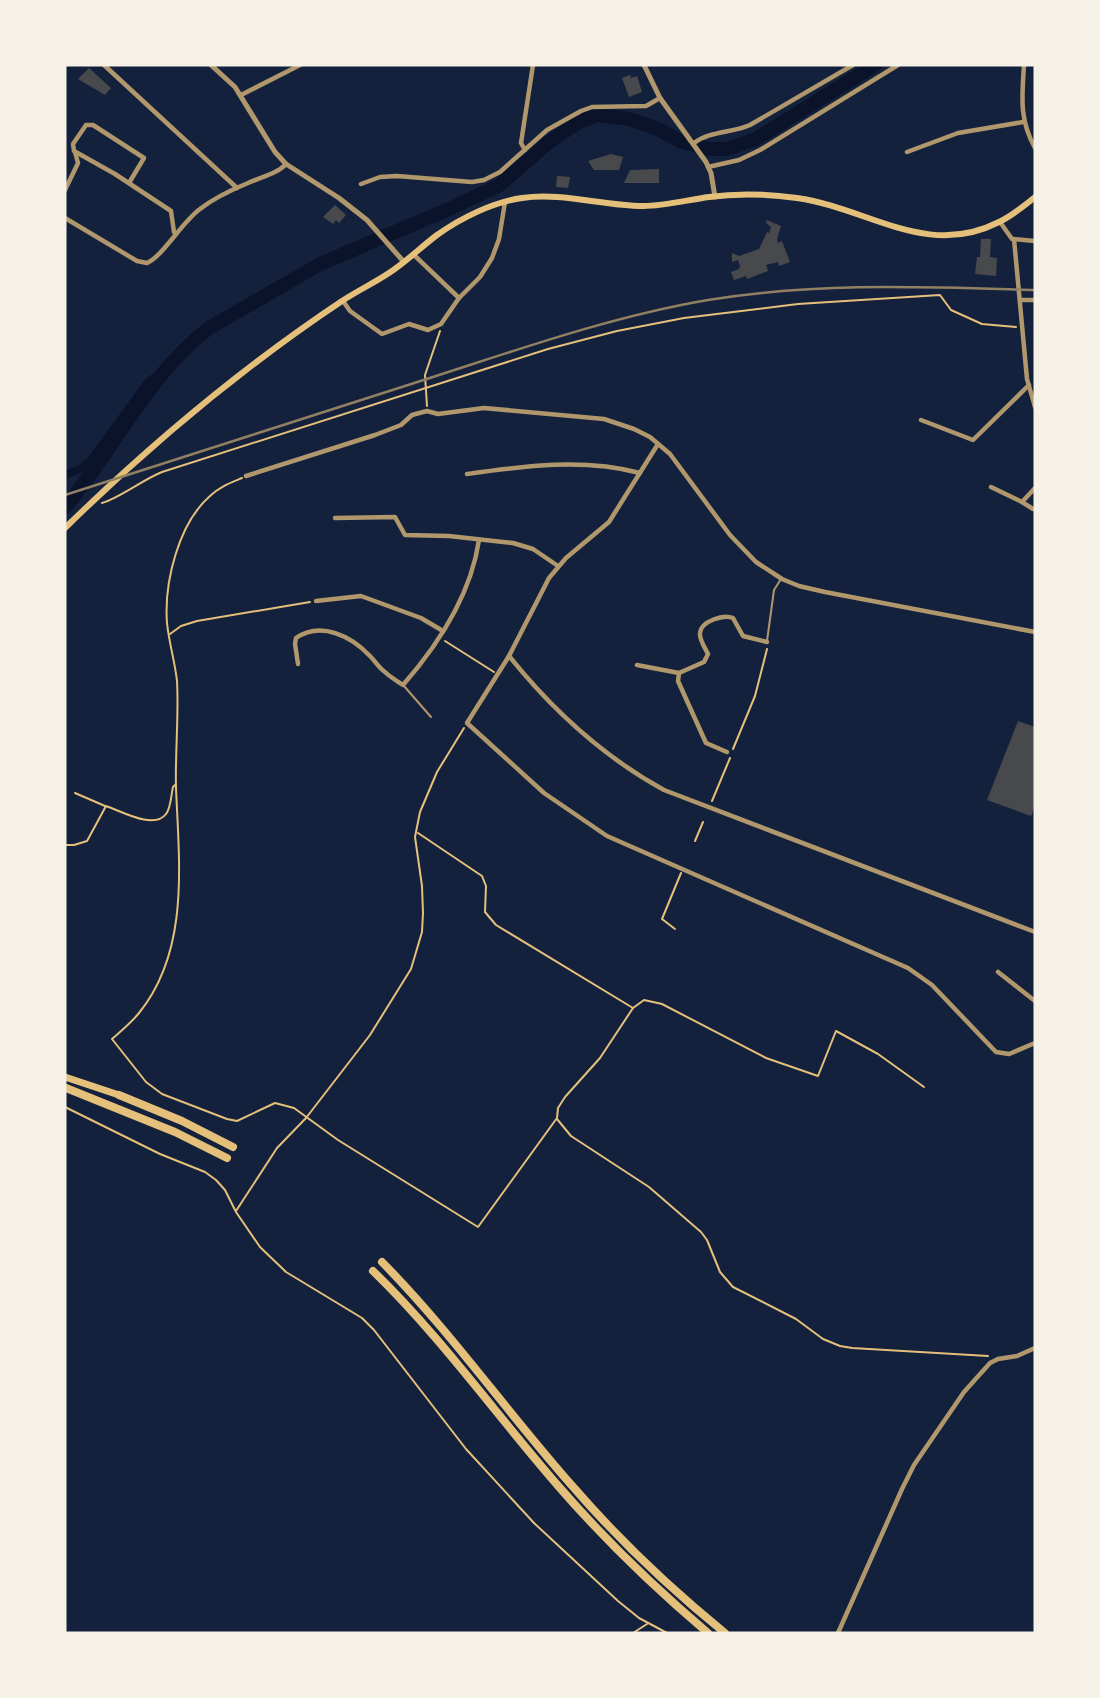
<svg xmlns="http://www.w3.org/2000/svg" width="1100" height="1698" viewBox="0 0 1100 1698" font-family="'Archivo Narrow',sans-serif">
	<rect width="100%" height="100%" fill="#14213d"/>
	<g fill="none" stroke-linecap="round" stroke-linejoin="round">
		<!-- canal -->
		<path stroke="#0b132b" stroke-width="8" d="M65,475L80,469L91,460L148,382L169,367"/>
		<!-- river -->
		<path stroke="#0b132b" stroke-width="14" d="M65,507C114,450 148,374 209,328L320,264L449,209L498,186L548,143L577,123L597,115L630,119L658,129L682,142L711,149H727L756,139L875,65"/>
	</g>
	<!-- building -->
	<g fill="#48494c">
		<path d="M89,68L111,88L105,95L78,79Z"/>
		<path d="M630,75L631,78L637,76L642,92L629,97L622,78Z"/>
		<path d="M611,154L623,157L619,170H594L588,161Z"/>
		<path d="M659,169V183H624L630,170Z"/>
		<path d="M557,176L570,177L568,188L556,187Z"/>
		<path d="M335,205L346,215L339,223L336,220L333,224L323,217Z"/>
		<path d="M767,220L781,226L777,239L778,243L782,241L790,262L779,266L778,262L766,265L768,271L747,279L746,276L734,280L731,272L739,269L740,266L738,260L732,262V253L739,256L759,249L767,232L769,233L771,227L766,223Z"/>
		<path d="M981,239H991L990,257L997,258L996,276L975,274L977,257H980Z"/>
		<path d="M1018,721L1035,727V806L1031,816L987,800Z"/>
	</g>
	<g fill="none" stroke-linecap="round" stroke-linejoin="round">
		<!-- path -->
		<g stroke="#e5c07b" stroke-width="2">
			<path d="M427,406L425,375L440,331"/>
			<path d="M242,478C230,483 219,487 210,496C178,524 164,583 167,623C169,643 175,662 177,681C179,717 175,752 176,788C179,863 190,950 139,1013C131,1023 121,1031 112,1039L146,1082L162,1094L227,1119L237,1121L275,1103L294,1108L338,1140L478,1227L557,1118L558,1108L565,1097L600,1058L633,1008L644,1000L662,1004L766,1058L818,1076L836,1031L878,1054L924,1087"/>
			<path d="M102,503C120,498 142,480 162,472L548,349L617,331L684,318L798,304L940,295L951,310L982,324L1016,327"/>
			<path d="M170,634L181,626L197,621L310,602"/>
			<path d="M445,641L494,672"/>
			<path d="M733,749L755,696L767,649"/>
			<path d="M75,793L105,806"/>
			<path d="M712,801L730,758"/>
			<path d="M418,833L482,876L486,886L485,912L496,925L633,1008"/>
			<path d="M695,841L703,822"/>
			<path d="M65,845H74L87,841L106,806C121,811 154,830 166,814C171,808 171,795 173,787L176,784"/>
			<path d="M675,929L662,919L681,873"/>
			<path d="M65,1107L160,1154L205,1172L216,1180L225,1190L236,1212L260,1247L286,1272L362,1318L374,1330L466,1449L534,1523L618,1601L639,1618L667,1633"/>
			<path d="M557,1119L571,1136L649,1187L701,1232L707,1240L720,1272L733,1287L796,1319L823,1339L840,1346L852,1348L988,1356"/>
			<path d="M236,1211L277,1148L306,1118L370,1035L411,969L422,932L423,913L422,886L415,837L420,812L437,772L464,728"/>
			<path d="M633,1633L647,1624"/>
		</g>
		<!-- service -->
		<g stroke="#b1986c" stroke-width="2">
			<path d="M767,641L774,590L781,579"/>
			<path d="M404,686L431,717"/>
		</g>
		<!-- minor -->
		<g stroke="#b1986c" stroke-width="4.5">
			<path d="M104,65L237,188"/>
			<path d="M1024,65C1022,97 1019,119 1035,148"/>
			<path d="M241,95L300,65"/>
			<path d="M694,143C710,131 732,133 750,125L853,65"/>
			<path d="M525,150L521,143L533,65"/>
			<path d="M907,152L958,133L1023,122"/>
			<path d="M708,167L739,160L760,150L898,65"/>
			<path d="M129,183L144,158L93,125H86L73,144L74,151L115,174L171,211L174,232"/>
			<path d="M361,184L380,177L397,176L472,182L484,180L500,172L547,130L581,111L592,107L646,106L660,98"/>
			<path d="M65,190L78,163L75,152"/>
			<path d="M65,218L137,261L147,263C163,256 182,222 200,209C214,198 231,190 248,183C261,177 277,174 286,164"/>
			<path d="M1000,222L1012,239L1035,241"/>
			<path d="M1014,239L1027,379L1035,407"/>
			<path d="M413,254L459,298"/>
			<path d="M1021,300H1035"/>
			<path d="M343,301L350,311L382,334L409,324L428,330L441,324L459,298L480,277L492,258L499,239L505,202"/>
			<path d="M921,420L973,440L1029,385"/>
			<path d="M658,444L609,522L566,558L549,578L509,656L467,723L544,793L607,836L908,968L932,985L996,1052L1009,1054L1035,1043"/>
			<path d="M467,474C525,466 582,458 640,473"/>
			<path d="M246,476L375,435L401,425L412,415L427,411L438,414L484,408L604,419L634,429L650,437L670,454L730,535L756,562L782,579L799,586L825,592L1035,632"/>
			<path d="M991,487L1022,502L1035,488"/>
			<path d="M1022,502L1033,509"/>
			<path d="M335,518L395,517L405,535L449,536L513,543L533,549L558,566"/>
			<path d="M316,601L361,596L421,618L443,631"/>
			<path d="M509,656C553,711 602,756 664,790L1035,932"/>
			<path d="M298,664L295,644L296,638C321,621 351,636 370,656C375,661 379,668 385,672C390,677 397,681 403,685C438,645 471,594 479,540"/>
			<path d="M637,665L679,673L704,662L708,654C705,648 699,639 700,633C701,621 724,614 733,618L743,636L767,642"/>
			<path d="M679,673L678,681L706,743L727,752"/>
			<path d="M998,972L1035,1001"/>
			<path d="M838,1633L902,1489L914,1465L964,1392L990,1363L998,1359L1017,1356L1035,1348"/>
		</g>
		<!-- tertiary -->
		<g stroke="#b1986c" stroke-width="5">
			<path d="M211,65L235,87L275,152L286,164L339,198L367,220L404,262"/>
			<path d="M644,65L660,98L706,162L711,173L715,197"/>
		</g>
		<!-- secondary -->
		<path stroke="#e5c07b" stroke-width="6" d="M65,528C150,445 243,367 342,301C357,291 374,283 389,273C406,262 421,247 437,235C461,218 493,202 522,198C562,192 603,206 643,206C665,206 687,200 709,197C738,193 768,194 797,198C868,208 927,259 999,222C1012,216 1024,206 1035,197"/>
		<!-- trunk -->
		<path stroke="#e5c07b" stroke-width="7" d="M65,1077L119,1095"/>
		<!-- motorway -->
		<g stroke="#e5c07b" stroke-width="8">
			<path d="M66,1088L175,1132L227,1158"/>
			<path d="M119,1095L182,1121L233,1147"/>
			<path d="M382,1262C452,1333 509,1415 575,1489C621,1542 671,1589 725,1633"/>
			<path d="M373,1271C442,1338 497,1416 560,1488C606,1541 655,1588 708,1633"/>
		</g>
		<!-- rail -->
		<path stroke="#918062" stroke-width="2.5" d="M65,495C188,456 310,416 433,377C523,348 614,316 708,300C817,282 926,287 1035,290"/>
	</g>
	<!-- border -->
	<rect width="1100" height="1698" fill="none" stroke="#f6f1e7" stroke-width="133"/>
</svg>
